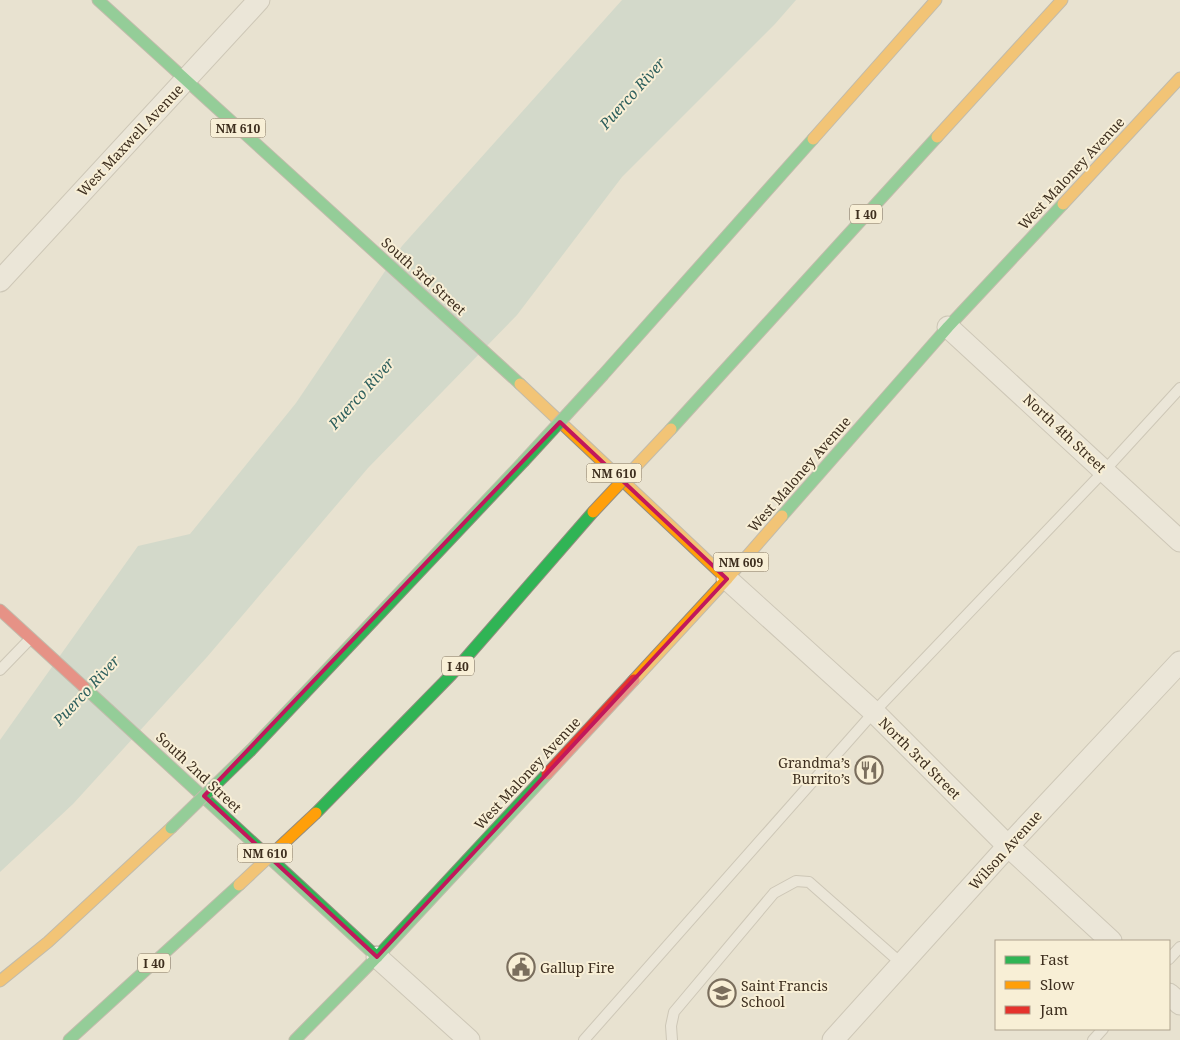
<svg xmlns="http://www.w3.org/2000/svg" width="1180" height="1040" viewBox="0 0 1180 1040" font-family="'Noto Serif',serif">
	<rect width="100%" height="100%" fill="#e8e2d0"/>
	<!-- water -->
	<path fill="#bbcec3" d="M622,0H796L775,24L622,177L517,315L368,468L207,657L73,804L0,872V740L138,546L190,534L296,403L402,246Z"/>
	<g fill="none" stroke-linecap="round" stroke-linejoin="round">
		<!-- lane casing -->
		<g stroke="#aea698" stroke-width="12">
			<g id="lane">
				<path d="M0,670L30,639"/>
				<path d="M1169,959L1180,947"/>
				<path d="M584,1040L874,712L1105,470L1180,388"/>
				<path d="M672,1040L671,1026L674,1012L774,893L796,881L809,882L902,964"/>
				<path d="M1093,1040L1103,1029"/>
			</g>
		</g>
		<!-- street casing -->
		<g stroke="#aea698" stroke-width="23">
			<g id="street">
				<path d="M0,281L259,0"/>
				<path d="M948,327L1180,541"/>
				<path d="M727,579L874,712L1008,846L1111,941"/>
				<path d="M377,957L469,1040"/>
				<path d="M1169,994L1180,1004"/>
				<path d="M833,1040L1008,846L1180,662"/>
			</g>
		</g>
		<!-- fast casing -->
		<g stroke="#938c7f" stroke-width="13">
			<g id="fast">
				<path d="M98,0L520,384"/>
				<path d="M603,375L813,139"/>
				<path d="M671,429L937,137"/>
				<path d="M782,516L948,327L1063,204"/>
				<path d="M84,687L377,957"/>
				<path d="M251,750L523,462"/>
				<path d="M316,813L451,675L593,512"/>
				<path d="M69,1040L239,885"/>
				<path d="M295,1040L377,957L547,774"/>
			</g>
		</g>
		<!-- slow casing -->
		<g stroke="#938c7f" stroke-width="13">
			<g id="slow">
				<path d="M937,137L1062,0"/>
				<path d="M813,139L936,0"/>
				<path d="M1063,204L1180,78"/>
				<path d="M520,384L727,579"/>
				<path d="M634,680L727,579L782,516"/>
				<path d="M0,981L48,942L171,828"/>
			</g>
		</g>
		<!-- jam casing -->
		<g stroke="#938c7f" stroke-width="13">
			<g id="jam">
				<path d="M0,610L84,687"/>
				<path d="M547,774L634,680"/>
			</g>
		</g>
		<!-- lane -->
		<use href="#lane" stroke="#efebe2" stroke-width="10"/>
		<!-- street -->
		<use href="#street" stroke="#efebe2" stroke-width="21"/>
		<!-- fast -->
		<use href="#fast" stroke="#30b455" stroke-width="11"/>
		<!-- slow -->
		<use href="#slow" stroke="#ff9f0a" stroke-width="11"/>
		<!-- jam -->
		<use href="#jam" stroke="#e5322d" stroke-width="11"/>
		<!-- fast-bridge casing -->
		<g stroke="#938c7f" stroke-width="13" stroke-linecap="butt">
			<g id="fast-bridge">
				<path d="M523,462L603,375"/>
				<path d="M171,828L251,750"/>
			</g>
		</g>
		<!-- slow-bridge casing -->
		<g stroke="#938c7f" stroke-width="13" stroke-linecap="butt">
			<g id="slow-bridge">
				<path d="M593,512L671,429"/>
				<path d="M239,885L316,813"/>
			</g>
		</g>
		<!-- fast-bridge -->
		<use href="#fast-bridge" stroke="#30b455" stroke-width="11"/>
		<!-- slow-bridge -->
		<use href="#slow-bridge" stroke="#ff9f0a" stroke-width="11"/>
	</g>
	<!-- marked area -->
	<path d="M0 0H1180V1040H0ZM560,422L727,579L377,957L204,796Z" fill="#e8e2d0" fill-opacity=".55" fill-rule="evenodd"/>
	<path fill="none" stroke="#c2185b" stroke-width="4" stroke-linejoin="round" d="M560,422L727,579L377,957L204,796Z"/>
	<!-- icons -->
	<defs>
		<g id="restaurant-ring" transform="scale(1.4375)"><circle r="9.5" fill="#f8efd6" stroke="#7a6e5d" stroke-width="1.5"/><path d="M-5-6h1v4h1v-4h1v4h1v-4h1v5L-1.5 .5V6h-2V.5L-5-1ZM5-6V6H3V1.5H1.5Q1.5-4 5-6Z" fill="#7a6e5d"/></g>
		<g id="civic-ring" transform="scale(1.4375)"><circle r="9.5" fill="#f8efd6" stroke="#7a6e5d" stroke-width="1.5"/><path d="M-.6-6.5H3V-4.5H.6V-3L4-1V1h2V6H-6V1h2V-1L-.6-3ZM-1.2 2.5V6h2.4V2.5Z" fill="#7a6e5d"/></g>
		<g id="school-ring" transform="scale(1.4375)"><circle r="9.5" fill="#f8efd6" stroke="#7a6e5d" stroke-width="1.5"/><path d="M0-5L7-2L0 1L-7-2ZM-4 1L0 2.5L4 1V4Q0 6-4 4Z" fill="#7a6e5d"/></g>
	</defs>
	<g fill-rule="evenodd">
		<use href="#restaurant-ring" x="869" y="770"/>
		<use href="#civic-ring" x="521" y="967"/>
		<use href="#school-ring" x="722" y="993"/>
	</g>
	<g text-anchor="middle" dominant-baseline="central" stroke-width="4" stroke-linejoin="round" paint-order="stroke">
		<!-- shield labels -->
		<g fill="#f8efd6" stroke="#766956" stroke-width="1">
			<rect x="210.5" y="118.5" width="55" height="19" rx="4"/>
			<rect x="850" y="204.5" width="32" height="19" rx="4"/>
			<rect x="586.5" y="463.5" width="55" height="19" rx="4"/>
			<rect x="713.5" y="552.5" width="55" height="19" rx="4"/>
			<rect x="442" y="656.5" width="32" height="19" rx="4"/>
			<rect x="237.5" y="843.5" width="55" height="19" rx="4"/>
			<rect x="138" y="953.5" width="32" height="19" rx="4"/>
		</g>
		<g font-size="12" font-weight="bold" fill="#3e2f1f">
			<text x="238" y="128">NM 610</text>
			<text x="866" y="214">I 40</text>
			<text x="614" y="473">NM 610</text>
			<text x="741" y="562">NM 609</text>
			<text x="458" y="666">I 40</text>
			<text x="265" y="853">NM 610</text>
			<text x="154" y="963">I 40</text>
		</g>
		<!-- street labels -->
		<g font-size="14" fill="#3e2f1f" stroke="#f8efd6">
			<text transform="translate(130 140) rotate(-47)">West Maxwell Avenue</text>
			<text transform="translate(1071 173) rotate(-47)">West Maloney Avenue</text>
			<text transform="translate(424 276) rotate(42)">South 3rd Street</text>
			<text transform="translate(1065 433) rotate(43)">North 4th Street</text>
			<text transform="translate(799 474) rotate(-49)">West Maloney Avenue</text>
			<text transform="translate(920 758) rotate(45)">North 3rd Street</text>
			<text transform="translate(199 772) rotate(43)">South 2nd Street</text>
			<text transform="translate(527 773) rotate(-47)">West Maloney Avenue</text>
			<text transform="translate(1005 850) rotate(-48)">Wilson Avenue</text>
		</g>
		<!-- poi labels -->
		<g font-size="14" fill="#3e2f1f" stroke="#f8efd6" text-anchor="start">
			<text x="850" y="762" text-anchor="end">Grandma’s<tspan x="850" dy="16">Burrito’s</tspan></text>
			<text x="540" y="967">Gallup Fire</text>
			<text x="741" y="985">Saint Francis<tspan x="741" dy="16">School</tspan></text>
		</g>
		<!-- water labels -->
		<g font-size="15" font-style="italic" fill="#2d5f5d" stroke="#f8efd6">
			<text transform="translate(632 93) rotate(-48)">Puerco River</text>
			<text transform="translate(361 393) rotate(-48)">Puerco River</text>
			<text transform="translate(86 690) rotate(-47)">Puerco River</text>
		</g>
	</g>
	<!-- legend -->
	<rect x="995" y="940" width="175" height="90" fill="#f8efd6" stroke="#aea28d"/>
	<rect x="1005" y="956" width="25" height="8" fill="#30b455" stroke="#aea28d"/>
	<text x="1040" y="965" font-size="15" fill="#3e2f1f">Fast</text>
	<rect x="1005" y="981" width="25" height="8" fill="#ff9f0a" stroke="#aea28d"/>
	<text x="1040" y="990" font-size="15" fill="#3e2f1f">Slow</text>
	<rect x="1005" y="1006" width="25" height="8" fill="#e5322d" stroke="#aea28d"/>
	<text x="1040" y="1015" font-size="15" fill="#3e2f1f">Jam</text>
</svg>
